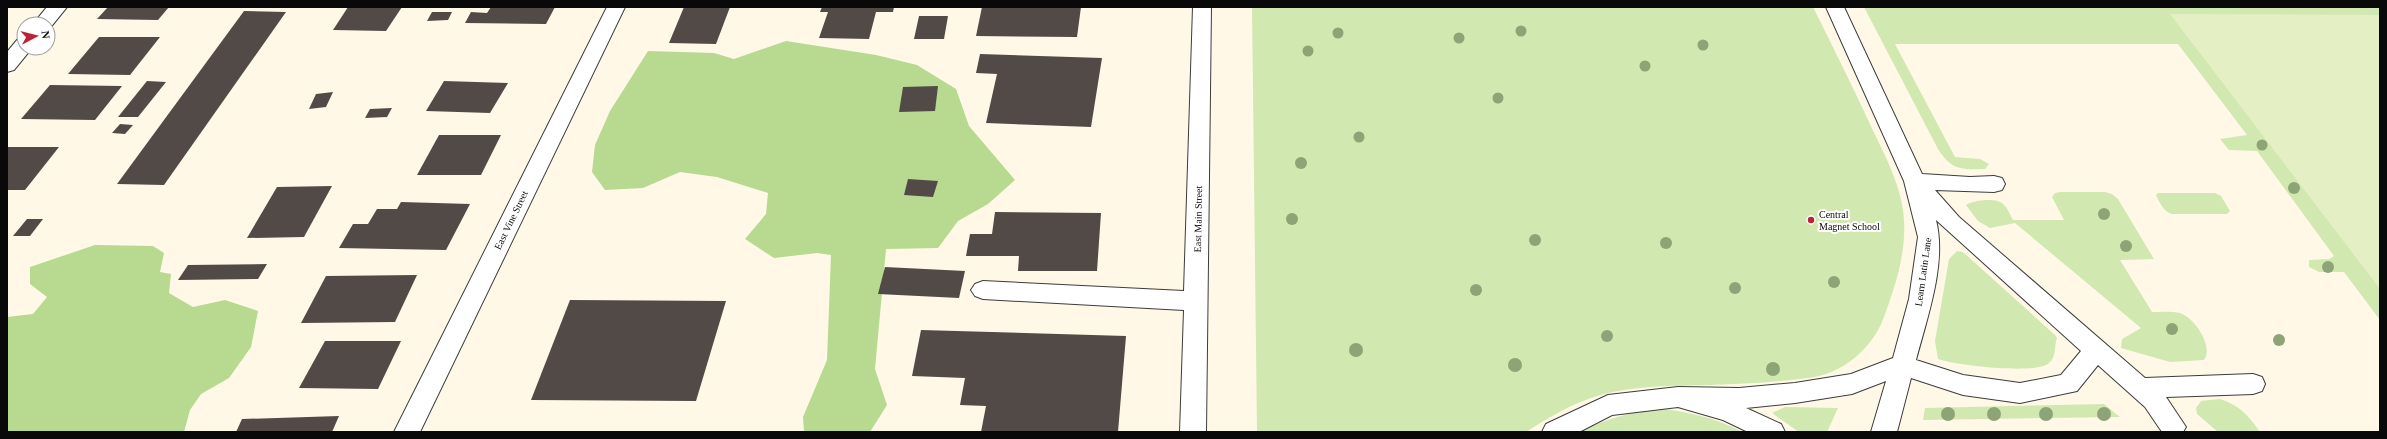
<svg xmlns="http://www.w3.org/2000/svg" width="2387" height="439" viewBox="0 0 2387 439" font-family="Georgia,serif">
	<rect width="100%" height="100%" fill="#fff8e6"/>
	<!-- green -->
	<g fill="#d2e8b1">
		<path d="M1252,7H1813C1832,45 1851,83 1869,122C1883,152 1903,187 1904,221C1906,254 1895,287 1884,317C1872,349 1843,374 1808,378C1776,382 1743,384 1710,385C1670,386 1629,385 1591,398C1568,406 1546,419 1526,432H1257Z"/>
		<path d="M1864,7H2380V320L2344,272H2319L2309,267V260L2329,259L2334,256L2257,151L2229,150L2220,139L2247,135L2178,44H1895L1955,157L1980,159L1989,164L1985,169C1962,170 1951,170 1938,149Z"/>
		<path d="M2060,192H2105L2112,194L2118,199L2154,259L2120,260L2152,312C2160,312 2172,311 2180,313C2195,318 2214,347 2204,360L2170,362L2121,348L2122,339L2141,328L2015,223L1990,228L1978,221L1966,205C1973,200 1997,197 2003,204C2008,208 2010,215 2013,220H2064L2052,197L2055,193Z"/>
		<path d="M2158,193H2215L2221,196L2230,211L2227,214H2172C2164,212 2159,202 2156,195Z"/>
		<path d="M1957,251L1963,252L2055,335L2057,338C2054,345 2057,356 2049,363C2036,375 1954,365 1938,359L1935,341L1949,259Z"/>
		<path d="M2220,399C2239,405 2249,416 2260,432H2218L2197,414L2196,408L2201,401Z"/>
		<path d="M2104,404L2120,417L1923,420L1925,408Z"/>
		<path d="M1785,407L1838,408L1827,432H1799L1772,413Z"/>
		<path d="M1657,408C1688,412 1714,417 1742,432H1580C1604,419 1630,413 1657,408Z"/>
	</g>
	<!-- forest -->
	<g fill="#b7d990">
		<path d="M786,41L876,55L917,65L956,89L969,126L1015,180L988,204L958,221L938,248L886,249L875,369L887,405L870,432H804L803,417L827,360L831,255L817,253L774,258L745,239L766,214L768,193L717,177L680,172L643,188L605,190L592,172L595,145L610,111L648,51L714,53L734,59Z"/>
		<path d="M95,245L153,246L164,253L160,272L171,274L169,293L193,307L225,300L258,311L251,347L229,378L201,394L190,410L184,432H7V317L33,314L47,297L30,284V267Z"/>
	</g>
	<!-- pitch -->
	<path fill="#e4efc3" d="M2170,14L2380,15V289Z"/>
	<!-- building -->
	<g fill="#524a46">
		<path d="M108,7H169L158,20L97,19Z"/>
		<path d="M348,7H402L386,31L333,30Z"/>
		<path d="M491,7H555L546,24L465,23L471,12L487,13Z"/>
		<path d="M684,7H730L716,44L669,43Z"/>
		<path d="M822,7H894L893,12H876L869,39L819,38L828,12H820Z"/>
		<path d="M982,7H1081L1077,37L976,36Z"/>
		<path d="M244,11L286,12L164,185L117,184Z"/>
		<path d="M432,12H452L448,20L427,21Z"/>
		<path d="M919,16H948L944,39H914Z"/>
		<path d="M99,37H160L130,75L68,74Z"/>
		<path d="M980,54L1102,58L1091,127L986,123L997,74L976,73Z"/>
		<path d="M147,81L166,82L138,117H118Z"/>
		<path d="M444,81L508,83L490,113L426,111Z"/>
		<path d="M50,85L122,86L95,120L21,119Z"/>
		<path d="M938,86L935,111L899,112L903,87Z"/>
		<path d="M333,92L326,107L309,109L316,94Z"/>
		<path d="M392,108L387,117L365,118L370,109Z"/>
		<path d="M120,124L133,125L125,134L112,133Z"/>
		<path d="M439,135H501L481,175H417Z"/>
		<path d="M7,147H59L25,190H7Z"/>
		<path d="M908,179L938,181L933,197L904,195Z"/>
		<path d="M332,186L304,237L247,238L277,187Z"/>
		<path d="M401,202L470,204L446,250L339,248L353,224H368L377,209H397Z"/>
		<path d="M995,212L1101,213L1097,271H1018L1019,256H966L970,234H992Z"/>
		<path d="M27,219H43L30,236H13Z"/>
		<path d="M267,264L258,279L178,280L188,265Z"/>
		<path d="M885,267L965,271L959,298L878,294Z"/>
		<path d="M417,275L395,322L301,323L326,276Z"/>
		<path d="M570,300L726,301L696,401L531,400Z"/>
		<path d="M921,330L1126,336L1118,432H981L986,406L960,405L965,378L912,376Z"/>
		<path d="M325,341H401L378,389L299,388Z"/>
		<path d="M339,416L332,432H236L242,419Z"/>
	</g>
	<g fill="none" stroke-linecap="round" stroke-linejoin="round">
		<!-- minor casing -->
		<g stroke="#3c3c3c" stroke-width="2">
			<g id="minor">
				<path d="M47,7H67L50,28L48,29V24H33Z"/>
				<path d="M607,7H625L420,432H394Z"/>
				<path d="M1193,7H1211L1206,432H1180L1184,310L983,299L975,296L971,290L975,284L983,281L1184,291Z"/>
				<path d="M1826,7H1844L1922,174L1970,177L1994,176L2002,178L2005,184L2002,190L1994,192L1935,190L1959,217L2145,378L2253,374L2262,377L2265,384L2262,391L2253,394L2166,397L2186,427L2183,432H2162L2145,407L2098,365L2077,391L2020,403L1963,395L1911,378L1897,432H1871L1886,381L1852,394L1795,403L1746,408L1781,424L1785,432H1748L1723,420L1678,407L1612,415L1579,432H1542L1546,424L1608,395L1678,387L1739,388L1795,383L1851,374L1893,358L1909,299L1918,237L1904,181ZM1936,220L2081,351L2061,375L2020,383L1963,375L1916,360C1927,318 1947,263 1936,220Z"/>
				<path d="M24,38V48H32L14,70L7,72V52L17,40Z"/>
			</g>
		</g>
		<!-- minor -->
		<use href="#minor" fill="#fff" fill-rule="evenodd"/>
	</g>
	<!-- trees -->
	<g fill="#8da476">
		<circle cx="1521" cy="31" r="5.5"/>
		<circle cx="1338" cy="33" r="5.5"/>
		<circle cx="1459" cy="38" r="5.5"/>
		<circle cx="1703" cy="45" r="5.5"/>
		<circle cx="1308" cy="51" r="5.5"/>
		<circle cx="1645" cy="66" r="5.5"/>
		<circle cx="1498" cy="98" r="5.5"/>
		<circle cx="1359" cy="137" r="5.5"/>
		<circle cx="2262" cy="145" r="5.5"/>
		<circle cx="1301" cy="163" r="6"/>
		<circle cx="2294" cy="188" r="6"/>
		<circle cx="2104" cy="214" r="6"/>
		<circle cx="1292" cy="219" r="6"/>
		<circle cx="1535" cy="240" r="6"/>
		<circle cx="1666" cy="243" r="6"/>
		<circle cx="2126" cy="246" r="6"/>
		<circle cx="2328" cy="267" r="6"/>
		<circle cx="1834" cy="282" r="6"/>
		<circle cx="1735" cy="288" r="6"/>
		<circle cx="1476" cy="290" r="6"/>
		<circle cx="2172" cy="329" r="6"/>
		<circle cx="1607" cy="336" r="6"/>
		<circle cx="2279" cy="340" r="6"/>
		<circle cx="1356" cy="350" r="7"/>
		<circle cx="1515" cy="365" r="7"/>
		<circle cx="1773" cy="369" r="7"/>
		<circle cx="1948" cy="414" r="7"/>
		<circle cx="1994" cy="414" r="7"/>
		<circle cx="2046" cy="414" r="7"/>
		<circle cx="2104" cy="414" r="7"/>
	</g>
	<!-- markers -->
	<circle fill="#b92237" stroke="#fff" stroke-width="1.5" cx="1811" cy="220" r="4"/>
	<g text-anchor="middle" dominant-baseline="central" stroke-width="4" stroke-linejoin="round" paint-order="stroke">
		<!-- poi labels -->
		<g font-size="10" fill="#090909" stroke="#fff" text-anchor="start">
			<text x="1819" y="214">Central<tspan x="1819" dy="12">Magnet School</tspan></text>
		</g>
		<!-- street labels -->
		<g font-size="10" fill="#090909" stroke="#fff">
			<text transform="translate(1198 219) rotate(-89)">East Main Street</text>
			<text transform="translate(511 220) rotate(-64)">East Vine Street</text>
			<text transform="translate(1923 272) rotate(-82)">Learn Latin Lane</text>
		</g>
	</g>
	<!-- border -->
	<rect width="2387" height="439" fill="none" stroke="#090909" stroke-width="16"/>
	<!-- north arrow -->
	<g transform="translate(36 36) rotate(83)"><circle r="19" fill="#ffffff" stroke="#9d9d9d"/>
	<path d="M0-3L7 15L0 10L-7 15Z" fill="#b92237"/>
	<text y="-6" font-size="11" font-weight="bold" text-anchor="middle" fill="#090909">N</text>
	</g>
</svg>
